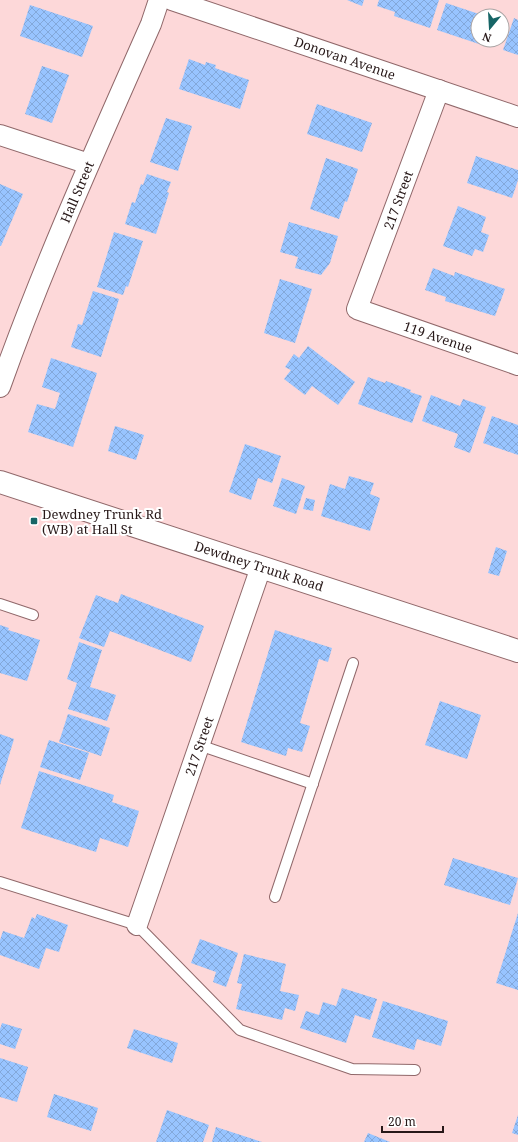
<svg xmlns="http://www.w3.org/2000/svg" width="518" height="1142" viewBox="0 0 518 1142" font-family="'Noto Serif',serif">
	<defs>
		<pattern id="building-cross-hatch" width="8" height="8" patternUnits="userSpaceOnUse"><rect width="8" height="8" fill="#98c4ff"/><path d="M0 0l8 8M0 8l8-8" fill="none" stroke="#83a8da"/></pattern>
	</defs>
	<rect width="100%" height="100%" fill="#fdd8d9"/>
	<!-- building -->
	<g fill="url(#building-cross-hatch)">
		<path d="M347,0H364L362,6Z"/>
		<path d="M379,0H439L430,28L394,16L395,12L377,6Z"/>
		<path d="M446,3L485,16H478V40H484L482,45L437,30Z"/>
		<path d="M30,5L93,26L82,57L20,36Z"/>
		<path d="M514,18L518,20V55L503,50Z"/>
		<path d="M189,59L205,65L206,62L216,65L215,68L249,80L240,109L179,89Z"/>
		<path d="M42,66L69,75L52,123L25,114Z"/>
		<path d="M317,104L372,123L362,152L307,134Z"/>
		<path d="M166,118L192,126L178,171L150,162Z"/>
		<path d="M476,156L518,170V180L512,198L467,183Z"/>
		<path d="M326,158L358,169L347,202L345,201L339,219L310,209Z"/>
		<path d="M147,174L171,182L167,192L169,193L156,234L125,224L132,202L135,203L141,184L143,185Z"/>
		<path d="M0,184L23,194L1,246H0Z"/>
		<path d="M458,206L486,217L481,232L489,235L483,252L475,249L472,256L443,246Z"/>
		<path d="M289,222L338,236L330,263L321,275L295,268L298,257L280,252Z"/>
		<path d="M114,232L143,241L128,287L126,286L123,295L97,287Z"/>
		<path d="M433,268L454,276L455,272L505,289L495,316L445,301L446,297L425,290Z"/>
		<path d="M280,279L312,289L295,343L264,333Z"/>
		<path d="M93,291L119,299L101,357L71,347L78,324L82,325Z"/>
		<path d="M308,346L355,382L338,405L312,386L305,395L284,379L291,370L285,367L294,354L299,358Z"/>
		<path d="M51,358L97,373L73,447L28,432L37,404L55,409L60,393L42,387Z"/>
		<path d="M368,377L385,383L386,381L411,390L410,392L422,396L412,423L358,404Z"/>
		<path d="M431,395L460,406L463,399L486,407L470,453L454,447L458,434L422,421Z"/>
		<path d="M492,416L518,425V455L483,443Z"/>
		<path d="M115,426L144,435L136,460L108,451Z"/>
		<path d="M245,444L281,456L272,483L258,478L251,500L229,492Z"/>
		<path d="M349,476L374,483L370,494L380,498L370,531L321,516L330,484L345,489Z"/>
		<path d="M282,478L305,486L296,514L273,506Z"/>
		<path d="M306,498L315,500L313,511L303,509Z"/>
		<path d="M496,547L507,551L499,576L488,573Z"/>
		<path d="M121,594L204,626L191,662L110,631L104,647L79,638L96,595L118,603Z"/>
		<path d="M0,625L9,628L8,630L40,640L27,681L0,673Z"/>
		<path d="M275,630L332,648L328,662L319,659L300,723L310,726L302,752L288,748L286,756L241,742Z"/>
		<path d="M79,642L102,650L90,687L116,695L107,721L68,709L77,683L67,679Z"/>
		<path d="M440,701L481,715L467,759L425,745Z"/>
		<path d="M68,714L110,728L101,756L59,742Z"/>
		<path d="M0,734L14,739L0,785Z"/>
		<path d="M49,740L89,753L80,780L40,767Z"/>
		<path d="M39,771L114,795L112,802L139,811L128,847L100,838L96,852L21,828Z"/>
		<path d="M453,858L518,878L510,905L444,885Z"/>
		<path d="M518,913V990L496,983Z"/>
		<path d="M37,914L68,925L59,952L46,948L39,969L0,955V940L3,931L24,938L32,917L35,919Z"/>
		<path d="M200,939L238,953L226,987L213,982L216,972L191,963Z"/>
		<path d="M244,954L286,964L280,991L299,995L295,1011L285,1008L282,1020L236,1009L242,984L237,983Z"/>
		<path d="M342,988L377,999L370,1020L355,1015L346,1043L300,1028L306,1011L319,1015L323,1002L336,1006Z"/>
		<path d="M383,1001L448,1021L441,1046L417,1039L414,1050L372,1037Z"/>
		<path d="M2,1023L22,1029L15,1049L0,1044V1029Z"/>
		<path d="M134,1029L178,1043L172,1063L127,1048Z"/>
		<path d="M0,1058L28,1067L17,1102L0,1097Z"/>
		<path d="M54,1094L98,1108L91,1131L47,1117Z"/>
		<path d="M167,1110L209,1125L203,1142H156Z"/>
		<path d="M518,1115V1135L512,1133Z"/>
		<path d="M216,1127L262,1142H212Z"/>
		<path d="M368,1133L390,1142H364Z"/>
	</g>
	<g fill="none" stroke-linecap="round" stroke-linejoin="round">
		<!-- service casing -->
		<g stroke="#90686a" stroke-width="12">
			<g id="service">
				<path d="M0,604L33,615"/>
				<path d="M199,745L313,784"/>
				<path d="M0,882L137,925L240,1030L352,1069L415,1070"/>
				<path d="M275,897L353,663"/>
			</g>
		</g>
		<!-- minor casing -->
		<g stroke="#90686a" stroke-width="22">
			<g id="minor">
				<path d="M172,0L518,117"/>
				<path d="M439,90L357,309L518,365"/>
				<path d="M0,135L89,164"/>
				<path d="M0,387C44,263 98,144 151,24L159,0"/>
				<path d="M137,925L261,567"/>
			</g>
		</g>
		<!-- secondary casing -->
		<g stroke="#90686a" stroke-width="24">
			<path id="secondary" d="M0,482L518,651"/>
		</g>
		<!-- service -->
		<use href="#service" stroke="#fff" stroke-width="10"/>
		<!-- minor -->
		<use href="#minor" stroke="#fff" stroke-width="20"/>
		<!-- secondary -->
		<use href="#secondary" stroke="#fff" stroke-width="22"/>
	</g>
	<!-- markers -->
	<rect fill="#166566" stroke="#fff" stroke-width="1.5" x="30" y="517" width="8" height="8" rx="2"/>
	<g text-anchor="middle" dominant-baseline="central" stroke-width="4" stroke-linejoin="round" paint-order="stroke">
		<!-- street labels -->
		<g font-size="13" fill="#271818" stroke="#fff">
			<text transform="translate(345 58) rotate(19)">Donovan Avenue</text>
			<text transform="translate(77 192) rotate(-67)">Hall Street</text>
			<text transform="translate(398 200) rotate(-70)">217 Street</text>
			<text transform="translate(438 337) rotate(19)">119 Avenue</text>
			<text transform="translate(259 566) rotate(18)">Dewdney Trunk Road</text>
			<text transform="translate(199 746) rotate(-71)">217 Street</text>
		</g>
		<!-- poi labels -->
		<g font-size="13" fill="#271818" stroke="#fff" text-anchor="start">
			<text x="42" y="514">Dewdney Trunk Rd<tspan x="42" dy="15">(WB) at Hall St</tspan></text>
		</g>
	</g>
	<!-- north arrow -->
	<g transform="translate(490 28) rotate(198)"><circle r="19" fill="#ffffff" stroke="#a9a3a3"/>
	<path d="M0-3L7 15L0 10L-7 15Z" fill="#166566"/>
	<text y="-6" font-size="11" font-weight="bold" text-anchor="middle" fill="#271818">N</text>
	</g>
	<!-- scale -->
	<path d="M382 1126v6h61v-6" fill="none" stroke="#271818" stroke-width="2"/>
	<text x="388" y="1126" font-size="12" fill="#271818" stroke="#ffffff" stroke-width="3" paint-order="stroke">20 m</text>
</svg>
